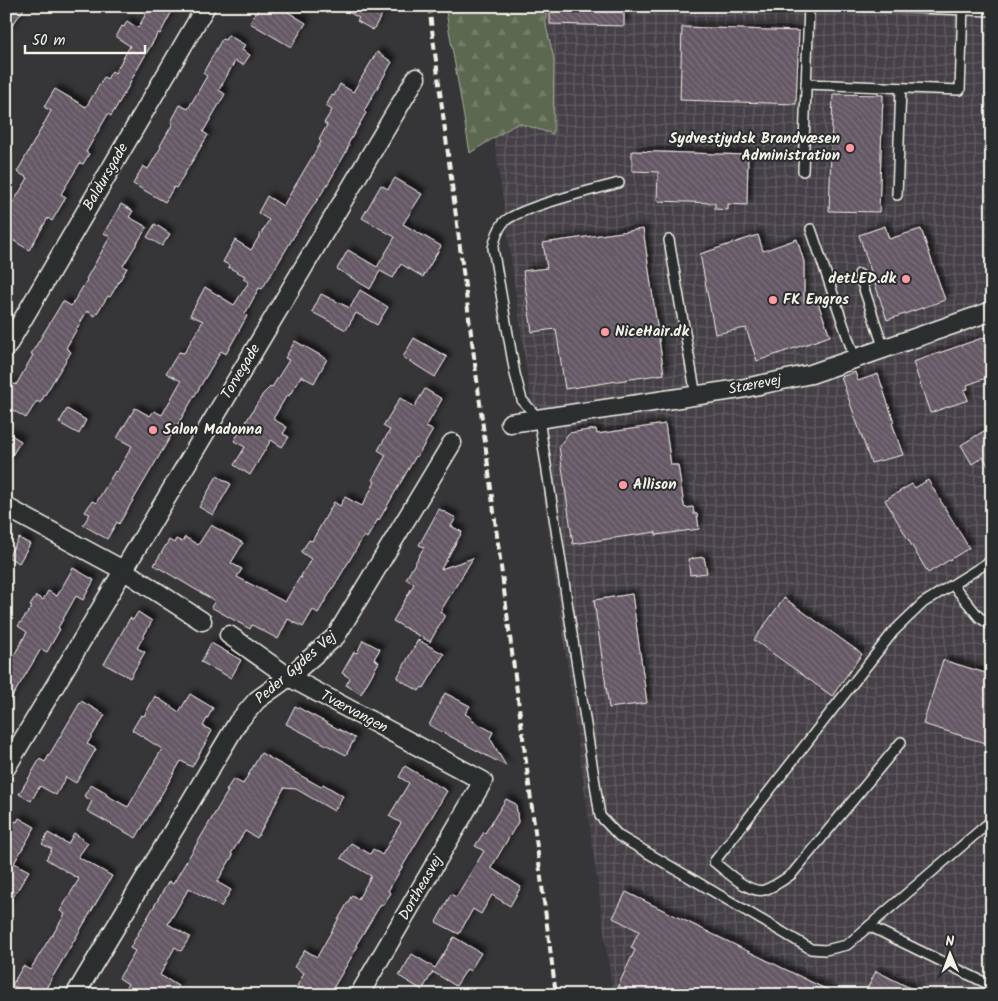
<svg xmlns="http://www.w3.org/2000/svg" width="998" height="1001" viewBox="0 0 998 1001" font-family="Kalam,sans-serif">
	<defs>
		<pattern id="industrial-grid" width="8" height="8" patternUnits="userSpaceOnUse" patternTransform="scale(1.25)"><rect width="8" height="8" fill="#444046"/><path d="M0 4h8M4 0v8" fill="none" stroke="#605c61"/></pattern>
		<pattern id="forest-firs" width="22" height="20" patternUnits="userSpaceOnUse" patternTransform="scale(1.25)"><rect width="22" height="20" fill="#5b674f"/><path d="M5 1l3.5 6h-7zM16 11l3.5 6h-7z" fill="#737d68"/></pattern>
		<pattern id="building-back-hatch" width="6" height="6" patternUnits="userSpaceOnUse" patternTransform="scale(1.25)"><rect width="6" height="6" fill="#655865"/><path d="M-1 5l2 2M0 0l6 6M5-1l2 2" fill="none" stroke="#7c707b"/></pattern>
		<filter id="shadow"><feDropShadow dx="4.5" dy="-4.5" stdDeviation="2.5" flood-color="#0009"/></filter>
	</defs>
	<rect width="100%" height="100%" fill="#363639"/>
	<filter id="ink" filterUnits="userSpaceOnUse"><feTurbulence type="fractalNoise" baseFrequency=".02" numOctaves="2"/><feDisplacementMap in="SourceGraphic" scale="10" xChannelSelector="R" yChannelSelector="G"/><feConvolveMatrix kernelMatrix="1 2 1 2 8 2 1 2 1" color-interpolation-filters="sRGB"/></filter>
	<g filter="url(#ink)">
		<!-- industrial -->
		<path fill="url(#industrial-grid)" d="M476,6H992V995H613Z"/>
		<!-- forest -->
		<path fill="url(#forest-firs)" stroke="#a8ac9c" d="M445,6H546V26L554,59L553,134L518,123L470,153Z"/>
		<!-- building -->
		<g fill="url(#building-back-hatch)" stroke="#f4f1e8" filter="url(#shadow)">
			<path d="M6,6H26L6,34Z"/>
			<path d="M153,6H173L170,12L171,13L160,34L158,33L130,82H131L111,116L108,114L86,152L89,154L83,164L80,163L61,194L66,197L52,221L48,218L29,250L6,236V214L28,178L17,172L51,111L44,107L55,89L86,107L104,77L107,79L112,71L115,73L130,46L116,37L122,26L124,27L127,21L138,28L148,10L150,11Z"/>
			<path d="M260,6H278L306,23L291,47L250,23Z"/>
			<path d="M338,6H387L373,30L357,21L359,18Z"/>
			<path d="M550,6H624V26L550,24Z"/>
			<path d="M682,27L799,31L796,104L680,100Z"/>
			<path d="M228,35L245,45L242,50L250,55L243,65L235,61L219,90L225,94L203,132L208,135L176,188L174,187L165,202L133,184L143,166L148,169L161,147L160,146L173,123L171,122L180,105L188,109L207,76L203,73L222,39L225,40Z"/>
			<path d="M377,52L392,62L364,111L366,113L348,144L349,145L345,154L329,182L297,231L274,270L262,289L259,288L245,314L247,316L226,354L221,351L119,524L117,522L107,539L83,525L90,514L85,512L92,501L96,503L115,471L117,472L132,446L117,438L135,408L150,416L154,411L162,415L181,381L166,373L179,352L184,353L203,321L190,315L205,287L234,305L249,282L243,279L245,276L228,267L229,265L223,262L235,240L251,250L269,220L258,213L267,196L283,206L321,142L319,140L327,125L324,123L332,110L326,106L332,95L334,96L340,84L353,92Z"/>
			<path d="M833,94L883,95L879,212L829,211Z"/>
			<path d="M632,151L748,155L747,205L728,204V210L715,209V203L657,201L658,172L632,171Z"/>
			<path d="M395,178L422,194L403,224L441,246L423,277L401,264L393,278L380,271L370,289L337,269L348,250L377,267L395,237L362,218L381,185L388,189Z"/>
			<path d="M121,204L133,211L129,217L147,227L123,266L127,268L110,297L108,296L95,316L87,311L66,348L71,352L40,403L37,401L26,418L6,406V393L12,383L16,385L33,355L31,354L63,301L71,306L87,280L86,279L110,237L104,233Z"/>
			<path d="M155,224L170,234L162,246L147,237Z"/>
			<path d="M885,226L889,239L921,229L945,300L887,320L859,235Z"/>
			<path d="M643,229L664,374L565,389L556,329L532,332L523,271L547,268L543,243Z"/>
			<path d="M758,235L763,251L797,239L804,262V302L818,303L830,336L757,361L746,328L715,334L700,254Z"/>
			<path d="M360,290L388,307L377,325L356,313L346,330L312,312L321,294L350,308Z"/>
			<path d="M985,337L987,343L992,342V376L967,385L968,389L964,390L968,400L930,413L913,362Z"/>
			<path d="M414,338L447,357L435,377L403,357Z"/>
			<path d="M295,341L327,359L314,383L301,376L289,396L287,395L273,419L287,427L283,434L289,437L282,447L271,440L250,475L234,465L245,447L234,441L263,394L271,386L272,387L289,360L285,358Z"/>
			<path d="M855,372L858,381L878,374L894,422L892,423L903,455L871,463L841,377Z"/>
			<path d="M425,389L442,399L426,427L433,430L417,457L416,456L379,520L378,519L367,538L364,536L318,613L313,610L303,627L288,619L278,639L252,625L250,629L211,607L215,601L154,565L169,540L174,543L176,539L182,542L185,537L198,545L211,525L243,543L231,563L242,569L237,577L285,602L300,577L302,578L301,576L311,559L301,552L309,540L312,541L334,502L340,506L345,497L362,506L375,482L372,480L386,455L378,450L390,430L383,426L400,398L414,407Z"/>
			<path d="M67,409L86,420L79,434L59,423Z"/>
			<path d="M665,424L671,465H678L684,506L685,508L693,507L694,514H697L699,529L656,535V532L573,544L559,446L569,433L596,429L597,434Z"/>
			<path d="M992,426V472L983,457L972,464L961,445Z"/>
			<path d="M6,432L21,441L6,465Z"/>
			<path d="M217,476L231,484L213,515L199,507Z"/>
			<path d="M928,480L969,548L928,573L885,500L912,484L915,488Z"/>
			<path d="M439,509L456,518L451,526L462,532L441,569L473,558L440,612L445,615L430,642L393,621L414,584L406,579L424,547L419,545Z"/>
			<path d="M19,538L30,544L19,563L8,557Z"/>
			<path d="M704,557L707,573L690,575L688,559Z"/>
			<path d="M73,568L94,580L83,600L76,596L58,628L60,629L47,652L41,649L6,707V653L13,657L27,632L18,626L32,607L30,606L36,596L43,600L48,591L57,596Z"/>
			<path d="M632,594L647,703L609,708L594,600Z"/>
			<path d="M784,598L862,654L832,696L754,640Z"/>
			<path d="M138,612L152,621L137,648L145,652L130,678L104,664L130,618L133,620Z"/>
			<path d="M363,640L380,649L374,659L379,662L361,694L346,685L350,678L342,673L354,652L357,653Z"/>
			<path d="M418,640L444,654L424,688L422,687L419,691L397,678Z"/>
			<path d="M211,643L241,660L231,678L201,662Z"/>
			<path d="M943,660L992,675V745L923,724Z"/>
			<path d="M445,693L470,706L465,714L472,718L471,720L493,732L490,738L506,766L429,725Z"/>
			<path d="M190,694L213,708L203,726L212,731L192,767L181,761L136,838L87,811L92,801L84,796L91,784L107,793L106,795L128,807L162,749L132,730L141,715L144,716L155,696L179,712Z"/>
			<path d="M81,701L105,715L87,744L96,749L76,783L66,777L56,795L40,786L31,801L19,794L40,759L45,762Z"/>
			<path d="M295,706L355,738L346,755L286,724Z"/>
			<path d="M261,753L321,787L323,784L343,796L334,811L296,789L284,788L257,838L245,831L231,854L233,855L217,882L231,890L221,907L189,888L168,924L190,937L181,951L175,947L160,975L178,986L173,995H121L128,984L119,978L135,951L130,948L140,930L169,881L173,884L228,791H226L233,779L243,784Z"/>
			<path d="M405,766L447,791L388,891L391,893L383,905L381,904L356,945L358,946L329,995H311L297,986L304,973L294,967L305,950L317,957L352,895L358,899L371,876L341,858L351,843L370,854L373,849L382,855L401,823L389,816L409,783L399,777Z"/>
			<path d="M506,799L516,804L518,822L491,868L521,887L510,906L492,895L481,914L473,909L459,934L436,922L451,894L456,897L484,851L475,846L484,832L485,833Z"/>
			<path d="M19,818L35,827L14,863L29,871L6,909V838L15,821L17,822Z"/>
			<path d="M48,833L68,844L74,833L88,843L78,857L112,876L42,995H30L12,985L23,966L30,970L51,936H52L65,914L60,911L79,879L46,859L52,849L42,844Z"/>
			<path d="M626,892L838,995H637L618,986L635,950L631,948L639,931L613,918Z"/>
			<path d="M454,937L481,953L470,971L467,969L456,986L433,972L422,990L399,976L412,954L435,968Z"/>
			<path d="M876,971L924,995H864Z"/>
		</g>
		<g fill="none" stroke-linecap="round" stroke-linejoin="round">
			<!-- lane casing -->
			<g stroke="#f4f1e8" stroke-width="12">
				<g id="lane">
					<path d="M866,6L992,11"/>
					<path d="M806,84L960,90L963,6"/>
					<path d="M803,171L809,6"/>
					<path d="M619,183C596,189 516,208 503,223C497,231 495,239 493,248L515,374L522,400L539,419L600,816L619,836L811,949L825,950L847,945L992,820"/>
					<path d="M897,195L901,88"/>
					<path d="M811,229L855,359"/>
					<path d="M669,240L696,396"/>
					<path d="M859,274L884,349"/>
					<path d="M953,585L979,617L992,626"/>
					<path d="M901,742L792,874C783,880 774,887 764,890C749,894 726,871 714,862L893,632L923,603L992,560"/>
					<path d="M869,926L992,986"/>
				</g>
			</g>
			<!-- street casing -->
			<g stroke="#f4f1e8" stroke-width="21">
				<g id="street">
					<path d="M6,348L206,6"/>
					<path d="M510,423L740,389L811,374L992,311"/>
					<path d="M6,507L123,570L202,621"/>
					<path d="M229,635L289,677L483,781L359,995"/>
					<path d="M6,768L416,78"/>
					<path d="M75,995L238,722L257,700L289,677L336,636L452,443"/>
				</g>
			</g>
			<!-- lane -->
			<use href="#lane" stroke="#2a2d2e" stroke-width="9"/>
			<!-- street -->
			<use href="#street" stroke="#2a2d2e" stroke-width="18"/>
			<!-- rail -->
			<path stroke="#f4f1e8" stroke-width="4" stroke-dasharray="8 4" stroke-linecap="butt" d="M429,6L556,995"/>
		</g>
	</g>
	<!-- markers -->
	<g fill="#ff9aa2" stroke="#2a2d2e" stroke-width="2">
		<circle cx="850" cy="148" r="5"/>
		<circle cx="906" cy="279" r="5"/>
		<circle cx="773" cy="300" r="5"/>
		<circle cx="605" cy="332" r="5"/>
		<circle cx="153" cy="430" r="5"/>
		<circle cx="623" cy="485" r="5"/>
	</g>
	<g text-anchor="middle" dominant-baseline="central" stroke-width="4" stroke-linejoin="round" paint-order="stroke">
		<!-- poi labels -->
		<g font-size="15" font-weight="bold" fill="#f4f1e8" stroke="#2a2d2e" text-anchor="start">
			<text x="840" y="139" text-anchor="end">Sydvestjydsk Brandvæsen<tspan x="840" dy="17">Administration</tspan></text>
			<text x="896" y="279" text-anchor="end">detLED.dk</text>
			<text x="783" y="300">FK Engros</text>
			<text x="615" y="332">NiceHair.dk</text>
			<text x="163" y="430">Salon Madonna</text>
			<text x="633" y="485">Allison</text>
		</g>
		<!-- street labels -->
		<g font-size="15" fill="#f4f1e8" stroke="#2a2d2e">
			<text transform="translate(106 177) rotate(-60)">Baldursgade</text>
			<text transform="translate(241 372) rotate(-59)">Torvegade</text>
			<text transform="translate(755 385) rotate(-11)">Stærevej</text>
			<text transform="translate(296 668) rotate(-41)">Peder Gydes Vej</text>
			<text transform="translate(354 712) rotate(28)">Tværvangen</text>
			<text transform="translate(421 888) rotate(-60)">Dortheasvej</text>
		</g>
	</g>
	<!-- margin -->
	<rect width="998" height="1001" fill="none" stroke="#2a2d2e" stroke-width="25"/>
	<rect x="12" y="12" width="973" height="976" fill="none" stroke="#f4f1e8" stroke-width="2" filter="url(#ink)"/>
	<!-- north arrow -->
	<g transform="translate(950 954) rotate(359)" stroke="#2a2d2e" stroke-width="4" paint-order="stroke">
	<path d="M0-4L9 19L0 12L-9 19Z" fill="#f4f1e8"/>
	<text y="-8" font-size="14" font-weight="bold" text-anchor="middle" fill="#f4f1e8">N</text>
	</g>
	<!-- scale -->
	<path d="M25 45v8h120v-8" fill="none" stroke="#f4f1e8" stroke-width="2.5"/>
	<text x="32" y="45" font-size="15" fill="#f4f1e8" stroke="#2a2d2e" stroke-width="4" paint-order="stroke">50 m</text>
</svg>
